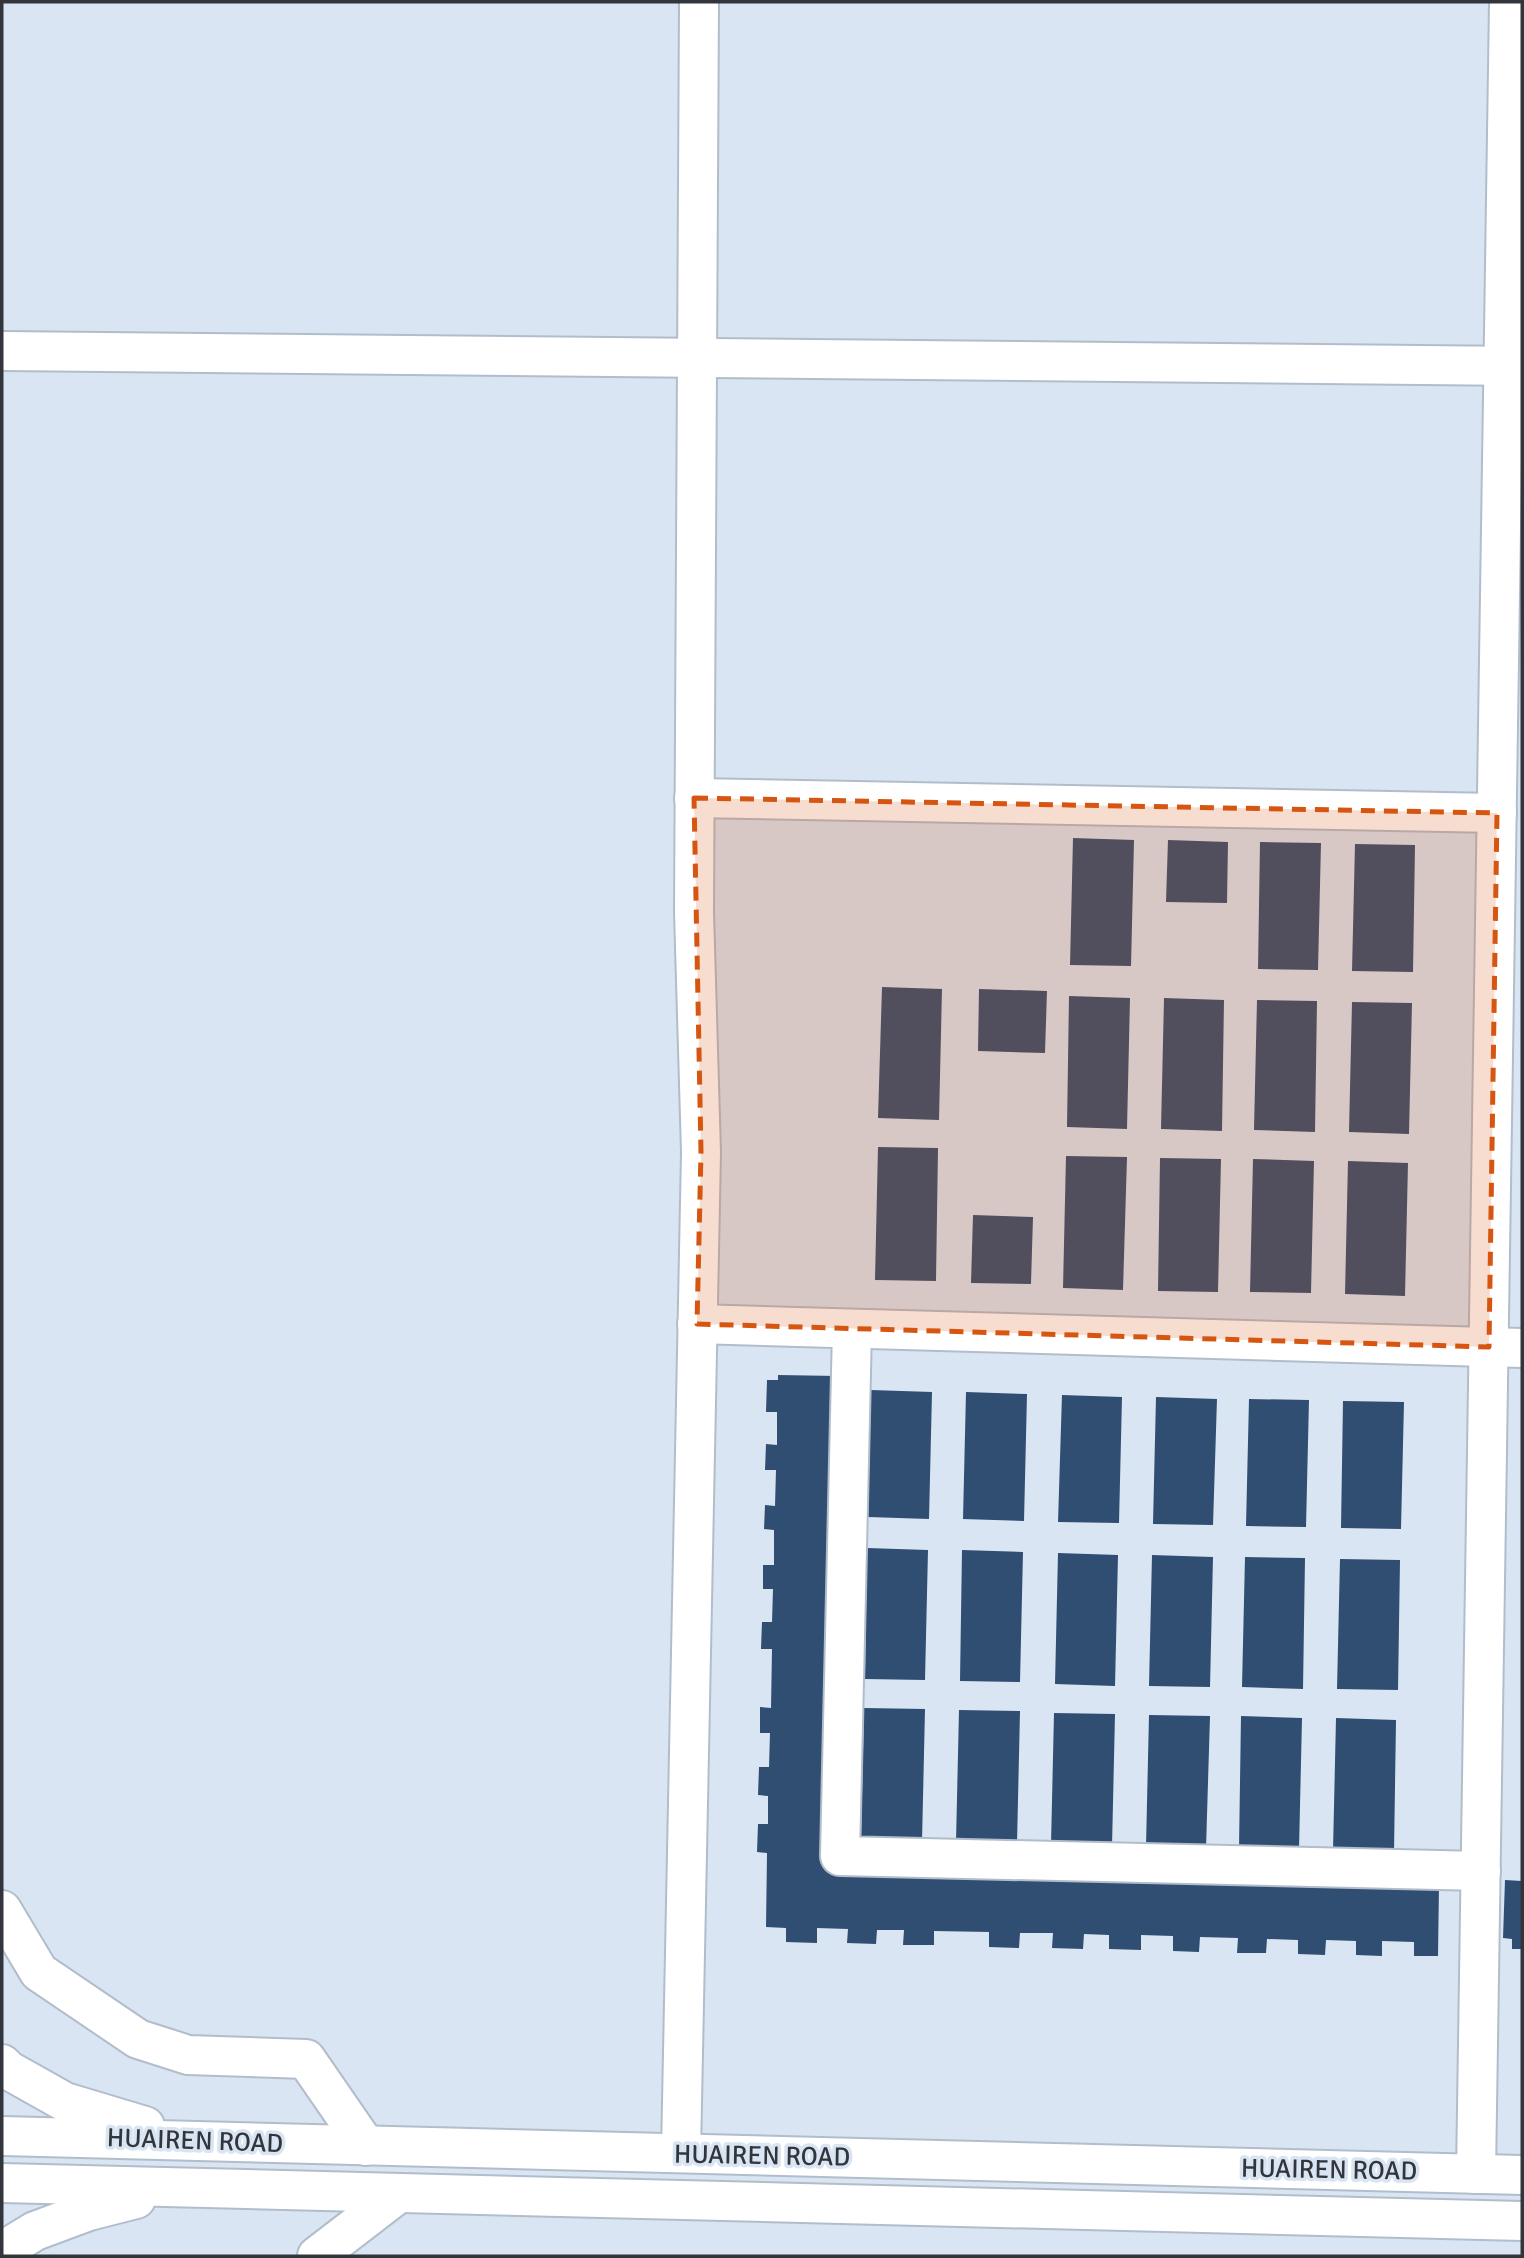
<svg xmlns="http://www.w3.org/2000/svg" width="1524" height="2258" viewBox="0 0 1524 2258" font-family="Signika,sans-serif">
	<rect width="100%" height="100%" fill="#d9e5f3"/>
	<!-- building -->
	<g fill="#304e72">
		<path d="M1073,838L1134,840L1131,966L1070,965Z"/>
		<path d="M1168,840L1228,842L1227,903L1166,902Z"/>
		<path d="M1260,842L1321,843L1318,970L1258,969Z"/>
		<path d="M1355,844L1415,845L1413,972L1352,971Z"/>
		<path d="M882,987L942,989L939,1120L878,1118Z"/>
		<path d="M979,989L1047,991L1045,1053L978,1051Z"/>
		<path d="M1069,996L1130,998L1127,1129L1067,1127Z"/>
		<path d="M1164,998L1224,1000L1222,1131L1161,1129Z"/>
		<path d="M1257,1000L1317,1001L1315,1132L1254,1130Z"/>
		<path d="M1352,1002L1412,1003L1409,1134L1349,1132Z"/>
		<path d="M878,1147L938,1148L936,1281L875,1280Z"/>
		<path d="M1066,1156L1127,1157L1123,1290L1063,1288Z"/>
		<path d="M1160,1158L1221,1159L1218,1292L1158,1291Z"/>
		<path d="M1253,1159L1314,1161L1311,1293L1250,1292Z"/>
		<path d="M1348,1161L1408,1163L1405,1296L1345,1294Z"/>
		<path d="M973,1215L1033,1217L1031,1284L971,1283Z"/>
		<path d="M778,1375L838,1376L826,1871L1439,1885L1438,1956H1414V1942L1382,1941V1956L1356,1955V1941L1326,1940L1325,1955L1298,1954V1940L1267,1939L1266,1953H1237L1238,1938L1200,1937L1199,1952L1173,1951V1936L1141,1935V1950L1109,1949V1935L1084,1934L1083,1949L1052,1948L1053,1933H1020L1019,1948L989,1947V1932L934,1931V1945H903L904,1930H877L876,1944L847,1943L848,1929L817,1928V1943L786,1942V1928L766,1927L767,1853L757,1852L758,1824H768V1796L758,1795L759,1767H769L770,1733H760V1707L771,1708L772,1649H761L762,1622H772L773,1589H763V1565H774V1530L764,1529L765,1505L775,1506L776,1470H765L766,1444L777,1445V1412H766L767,1380H778Z"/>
		<path d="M871,1390L932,1392L929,1519L868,1517Z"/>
		<path d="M966,1392L1027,1394L1024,1521L963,1519Z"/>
		<path d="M1062,1395L1122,1397L1119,1523L1058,1522Z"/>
		<path d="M1156,1397L1217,1399L1213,1525L1153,1524Z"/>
		<path d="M1249,1399L1309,1400L1306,1527L1246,1526Z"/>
		<path d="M1343,1401L1404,1402L1401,1529L1341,1528Z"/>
		<path d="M867,1548L928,1550L925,1680L865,1679Z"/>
		<path d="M962,1550L1023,1552L1020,1682L960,1681Z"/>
		<path d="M1058,1553L1118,1555L1115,1686L1055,1684Z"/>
		<path d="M1152,1555L1213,1557L1210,1687L1149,1686Z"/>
		<path d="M1245,1557L1305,1558L1303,1689L1242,1687Z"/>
		<path d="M1340,1559L1400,1560L1398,1690L1337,1689Z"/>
		<path d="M864,1708L925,1709L922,1842L861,1841Z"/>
		<path d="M959,1710L1020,1711L1017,1844L956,1842Z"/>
		<path d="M1054,1713L1115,1714L1112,1847L1051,1845Z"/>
		<path d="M1149,1715L1210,1716L1206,1849L1146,1847Z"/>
		<path d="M1241,1716L1302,1718L1299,1850L1239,1849Z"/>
		<path d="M1336,1718L1396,1720L1394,1852L1333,1851Z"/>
		<path d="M1505,1880L1522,1881V1949H1512V1939L1503,1938Z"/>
	</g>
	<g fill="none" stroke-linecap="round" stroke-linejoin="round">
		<!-- minor casing -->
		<g stroke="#b2bdcb" stroke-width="42">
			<g id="minor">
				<path d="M2,351L1522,366"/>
				<path d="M694,798L1497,813"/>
				<path d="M697,1324L1522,1348"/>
				<path d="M852,1329L840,1856L1481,1871"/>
				<path d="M2,1910L39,1972L138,2039L188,2055L306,2059L366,2146"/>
				<path d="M681,2153L701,1152L694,912L699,2"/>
				<path d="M1476,2174L1509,2"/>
				<path d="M317,2256L399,2193"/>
			</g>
		</g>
		<!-- major casing -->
		<g stroke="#b2bdcb" stroke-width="42">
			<g id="major">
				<path d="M2,2064L8,2070L65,2102L145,2126"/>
				<path d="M2,2136L1522,2175"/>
				<path d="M2,2183L1522,2221"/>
				<path d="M2,2251L35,2231L89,2211L136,2199"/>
			</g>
		</g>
		<!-- minor -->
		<use href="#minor" stroke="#fff" stroke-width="38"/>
		<!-- major -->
		<use href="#major" stroke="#fff" stroke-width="38"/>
	</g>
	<!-- marked area -->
	<path fill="#d65611" fill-opacity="0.2" stroke="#d65611" stroke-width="5" stroke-dasharray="14 9" stroke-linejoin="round" d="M694,798L1497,813L1489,1347L697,1324L701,1152Z"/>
	<g text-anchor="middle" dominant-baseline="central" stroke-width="7" stroke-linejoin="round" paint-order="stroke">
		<!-- street labels -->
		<g font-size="26" fill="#32363c" stroke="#d9e5f3">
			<text transform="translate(195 2141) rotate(2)">HUAIREN ROAD</text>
			<text transform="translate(762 2156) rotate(1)">HUAIREN ROAD</text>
			<text transform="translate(1329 2170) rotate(1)">HUAIREN ROAD</text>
		</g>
	</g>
	<!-- border -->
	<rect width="1524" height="2258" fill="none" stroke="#32363c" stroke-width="7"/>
</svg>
